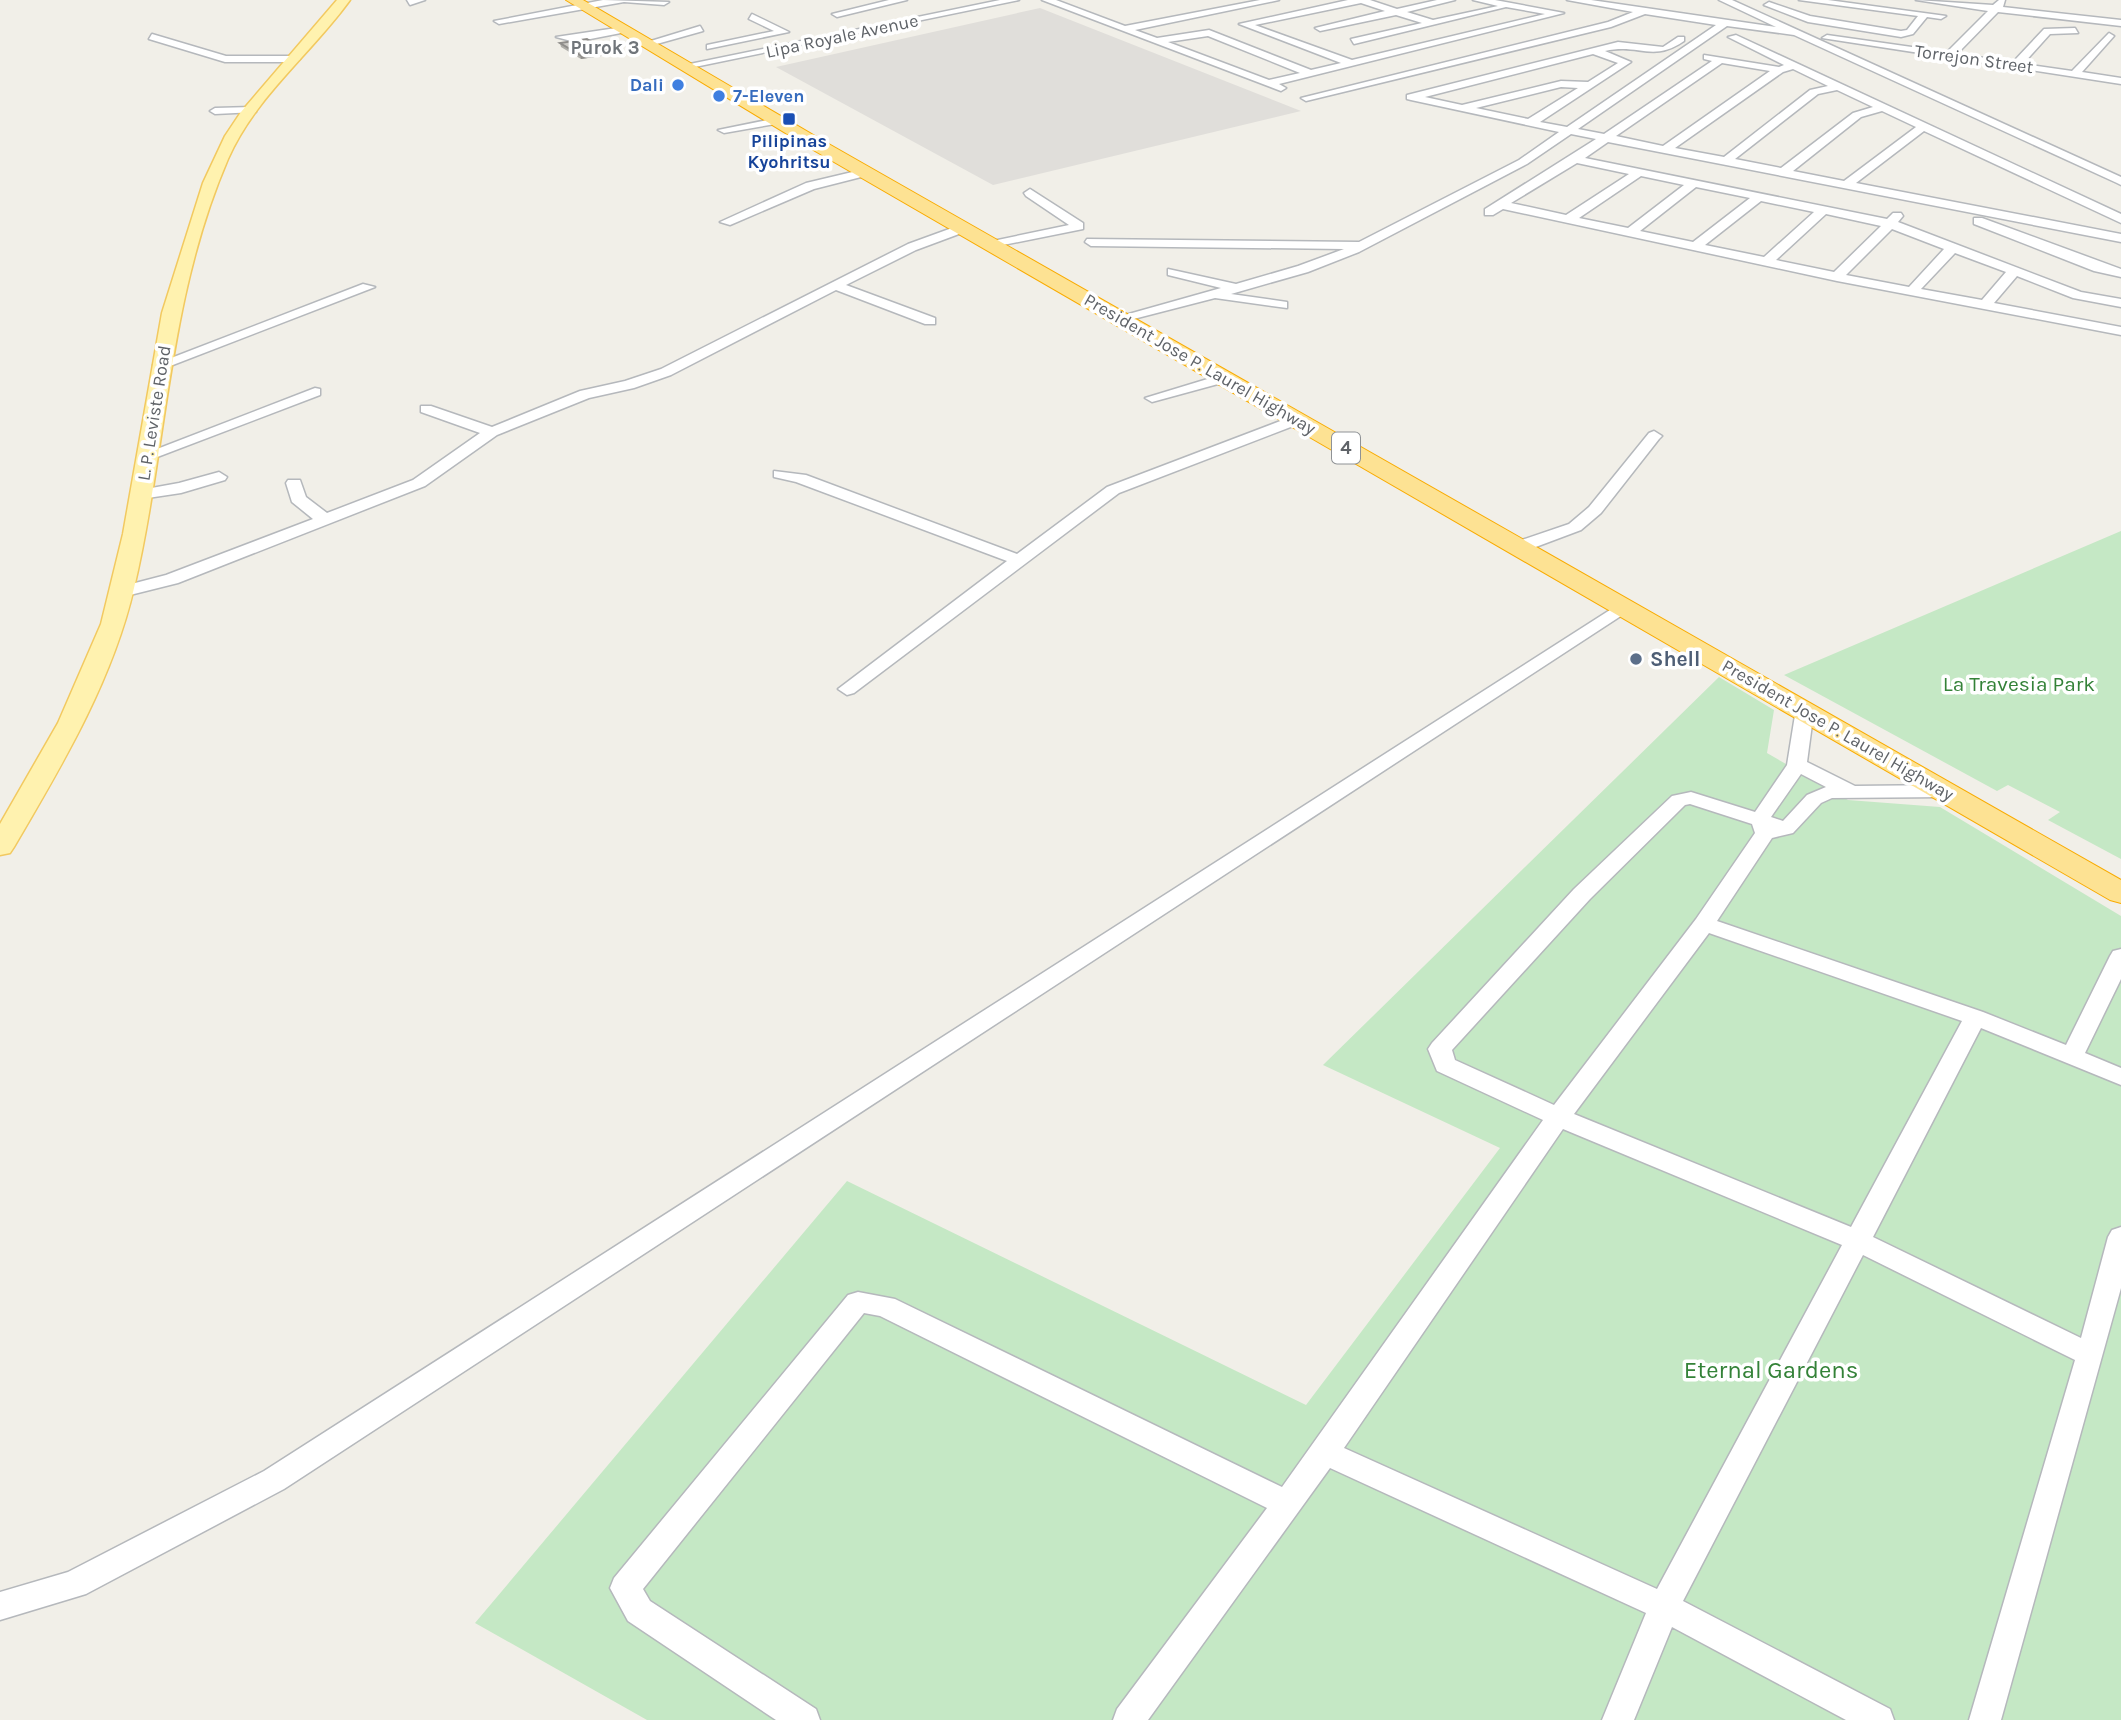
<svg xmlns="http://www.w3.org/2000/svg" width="2121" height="1720" viewBox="0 0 2121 1720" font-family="Karla,sans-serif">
	<rect width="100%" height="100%" fill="#f1efe8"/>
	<!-- industrial -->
	<path fill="#e0deda" d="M1040,8L1301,111L993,185L776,67Z"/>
	<!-- green -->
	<g fill="#c5e8c5">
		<path d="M2121,531V859L2048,820L2060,812L2008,785L1997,791L1784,675Z"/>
		<path d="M1719,677L1774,710L1767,753L1848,800L1940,807L2121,916V1720H647L475,1623L847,1181L1306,1405L1500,1148L1323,1065Z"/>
	</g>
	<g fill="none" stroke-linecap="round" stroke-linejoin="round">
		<!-- minor casing -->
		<g stroke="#b5b8bc" stroke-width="3">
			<g id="minor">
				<path d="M407,0H425L410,5Z"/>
				<path d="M603,0L669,2L664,5L624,2L499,24L494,21Z"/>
				<path d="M889,0H907L837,17L832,14Z"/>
				<path d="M1000,0H1019L685,69L680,66Z"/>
				<path d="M1042,0H1056L1125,26L1260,0H1279L1135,30L1157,38L1209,30L1311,70L1341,63L1239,24L1348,0H1370L1397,9L1437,0H1455L1407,12L1433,20L1498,6L1473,0H1495L1564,13L1279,84L1286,88L1281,91ZM1361,3L1385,11L1315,28L1320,31L1396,15L1422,23L1351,39L1354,44L1506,7L1545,14L1352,60L1255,25ZM1208,36L1300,73L1269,80L1168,42Z"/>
				<path d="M1567,0H1591L1776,27L1719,0H1732L2121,177V185L2117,183L1794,35L1727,26L1578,129L1604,134L1712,61L1704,59V55L1779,67L1784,65L1728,37L1736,35L2121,214V223L1924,131L1856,183L2121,234V242L1608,142L1585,158L1887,219L1893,213H1901L1903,216L1898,222L2081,292L2121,299V307L2073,298L2017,276L1994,303L2121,327V335L1837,281L1503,209L1493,215H1485V209L1596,139L1571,134L1527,164L1359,252L1308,272L1231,294L1287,302V308L1215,298L1118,323V317L1221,288L1168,275V269L1236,284L1298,266L1344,249L1091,246L1085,242L1087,239L1359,242L1519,160L1559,132L1411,100L1407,99V95L1618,42L1663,47L1678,37H1684V41C1652,63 1639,43 1605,51L1631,62L1540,122L1567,127L1716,25L1645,14L1611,27L1306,101L1301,98L1608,22L1633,12ZM1593,54L1618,63L1588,82L1561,81L1462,105L1425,97ZM1722,63L1770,71L1663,146L1616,136ZM1793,69L1828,86L1810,90L1724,157L1675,148L1783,72ZM1561,87L1578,88L1528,119L1476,108ZM1837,90L1873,107L1853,113L1781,168L1735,159L1818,94ZM1882,111L1916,127L1844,181L1793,171L1861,117ZM1577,163L1629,174L1566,215L1511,203ZM1641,176L1684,185L1628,228L1579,218ZM1696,187L1750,198L1693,242L1640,231ZM1761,201L1814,212L1764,257L1705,245ZM1826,214L1881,226L1834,272L1776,260ZM1892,229L1944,249L1909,287L1846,275ZM1955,253L2006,272L1982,300L1921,289Z"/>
				<path d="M1799,0H1828L1946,16L1941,19L1927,17L1913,34L1901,37L1808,22L1764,5L1769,2L1810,16L1901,31L1907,30L1918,16Z"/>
				<path d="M1916,0L1993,5L1999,0H2005L2003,7L2121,20V26L1998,12L1957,54L2013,62L2044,29L2075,28L2078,33L2050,34L2023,64L2072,71L2109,33L2114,36L2082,72L2121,78V84L1822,38L1827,35L1947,52L1988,11Z"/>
				<path d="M752,14L789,32L707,49V45L774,31L749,19Z"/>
				<path d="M700,26L703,31L646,47L641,44Z"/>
				<path d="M623,27L626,32L575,42L556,37Z"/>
				<path d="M152,34L226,56H295L300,59L295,62H225L149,39Z"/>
				<path d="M252,107L256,108V112L215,114L210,111L215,108Z"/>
				<path d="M777,118L782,121L781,123L724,133L718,130Z"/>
				<path d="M865,169L871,173L869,175L814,189L730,225L720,222L806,183Z"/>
				<path d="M1030,189L1083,223V229L988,248V242L1069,225L1026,196L1024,193Z"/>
				<path d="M1974,218H1982L2121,269V277L2094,271L1974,224Z"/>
				<path d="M963,224L969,228L967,231L916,250L846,285L935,318V324H925L836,290L671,375L634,388L589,398L497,435L425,486L178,583L122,597L113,592L116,588L166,575L313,519L292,502L286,483L288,480H300L306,497L327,513L413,480L480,433L421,412V406H431L492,427L580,391L625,381L661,369L908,244Z"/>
				<path d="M363,284L375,287L165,368L153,365Z"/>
				<path d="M1224,374L1231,378L1229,381L1152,402L1145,398Z"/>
				<path d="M315,388L320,389V395L152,459H142L139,456Z"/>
				<path d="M1296,415L1301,417V423L1119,493L854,693L847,695L838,689L1007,561L796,482L774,477V471L806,475L1017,554L1107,487Z"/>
				<path d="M1654,431L1662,436L1659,439L1601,513L1581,530L1525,551H1513L1511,547L1513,543L1569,524L1589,507L1649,433Z"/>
				<path d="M219,472L227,477L225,480L181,493L141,499L133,494L135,491L179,483Z"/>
				<path d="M1624,601L1633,606L1630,610L284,1489L86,1594L0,1620V1592L68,1572L264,1471Z"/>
				<path d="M1805,703L1814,709L1807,762L1855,786L1945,785L1955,791L1945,797L1832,798L1821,803L1793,833L1772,838L1717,921L1983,1012L2066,1045L2110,956L2113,951L2121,949V979L2085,1053L2121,1068V1085L1981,1028L1873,1237L2081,1338L2108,1237L2112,1230L2121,1227V1288L2001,1720H1969L2075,1360L1863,1255L1683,1601L1890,1709L1894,1720H1846L1672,1627L1634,1720H1602L1646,1613L1330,1468L1148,1720H1113L1117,1709L1267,1508L880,1316L864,1313L643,1589L650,1601L816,1709L820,1720H776L628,1621L610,1588L614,1578L848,1295L858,1292L895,1299L1282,1487L1543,1120L1437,1071L1428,1049L1432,1043L1574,889L1672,796L1691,792L1755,812L1787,765L1796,709ZM1801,774L1826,787L1807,795L1783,821L1771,817ZM1690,804L1752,824L1755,833L1696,919L1554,1105L1455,1060L1452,1050L1590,899L1685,805ZM1709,933L1962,1021L1851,1227L1574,1114ZM1563,1129L1842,1245L1657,1589L1344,1448Z"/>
			</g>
		</g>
		<!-- major casing -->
		<g stroke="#f2c960" stroke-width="3">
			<path id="major" d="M337,0H350C311,54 255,97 228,159C167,301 168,442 134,588C112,682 62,765 14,847L10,853L0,855V824L58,723L101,624L123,534L162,313L203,183L225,136L241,112Z"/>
		</g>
		<!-- highway casing -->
		<g stroke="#f9ab00" stroke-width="2">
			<path id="highway" d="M566,0H583L827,143L2121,880V903L2110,900L815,151Z"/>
		</g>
		<!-- minor -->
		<use href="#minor" fill="#fff" fill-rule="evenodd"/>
		<!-- major -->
		<use href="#major" fill="#fff2af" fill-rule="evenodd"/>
		<!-- highway -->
		<use href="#highway" fill="#fde293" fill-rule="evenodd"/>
	</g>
	<!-- wall -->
	<path fill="#afaea9" d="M560,43L608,55L581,59L561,47Z"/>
	<!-- shaded-wall -->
	<path fill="#8f8d8a" d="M607,51L608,55L581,59L580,55Z"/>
	<!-- building -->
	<path fill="#cccac5" stroke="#8f8d8a" stroke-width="2" d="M587,39L607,51L580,55L560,43Z"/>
	<!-- markers -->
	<g fill="#3f7fe0" stroke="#fff" stroke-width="2.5">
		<circle cx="678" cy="85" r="7"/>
		<circle cx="719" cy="96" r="7"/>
	</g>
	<rect fill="#1a4fb4" stroke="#fff" stroke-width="2.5" x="782" y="112" width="14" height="14" rx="3.5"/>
	<circle fill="#5c6f8a" stroke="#fff" stroke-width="2.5" cx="1636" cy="659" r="7"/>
	<g text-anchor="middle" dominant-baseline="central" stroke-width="7" stroke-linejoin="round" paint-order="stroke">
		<!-- far-street labels -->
		<g font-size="18" fill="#5f6368" stroke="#fff">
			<text transform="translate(842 36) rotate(-12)">Lipa Royale Avenue</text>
			<text transform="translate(1974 59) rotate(8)">Torrejon Street</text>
			<text transform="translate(1200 364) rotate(30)">President Jose P. Laurel Highway</text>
			<text transform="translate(154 413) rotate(-81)">L. P. Leviste Road</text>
			<text transform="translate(1838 730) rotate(30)">President Jose P. Laurel Highway</text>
		</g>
		<!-- far-shop labels -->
		<g font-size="18" font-weight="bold" fill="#366cbe" stroke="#fff" text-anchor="end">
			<text x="664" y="85">Dali</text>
			<text x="733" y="96" text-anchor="start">7-Eleven</text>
		</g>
		<!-- far-transit labels -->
		<g font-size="18" font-weight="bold" fill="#164399" stroke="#fff">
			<text x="789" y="141">Pilipinas<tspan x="789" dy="21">Kyohritsu</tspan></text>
		</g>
		<!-- far-neighbourhood labels -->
		<g font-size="19" font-weight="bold" fill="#70757a" stroke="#fff">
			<text x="605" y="48">Purok 3</text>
		</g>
		<!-- shield labels -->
		<rect fill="#fff" stroke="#8f9295" stroke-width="2" x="1332" y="432.5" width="28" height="31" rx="5"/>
		<g font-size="19" font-weight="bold" fill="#5f6368">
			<text x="1346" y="448">4</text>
		</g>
		<!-- service labels -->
		<g font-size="21" font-weight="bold" fill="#4e5e75" stroke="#fff" text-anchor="start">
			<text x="1650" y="659">Shell</text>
		</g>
		<!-- park labels -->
		<g font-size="21" fill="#348238" stroke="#fff">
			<text x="2019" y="684">La Travesia Park</text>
		</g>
		<!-- near-park labels -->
		<g font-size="24" fill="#348238" stroke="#fff">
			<text x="1771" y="1370">Eternal Gardens</text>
		</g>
	</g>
</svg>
